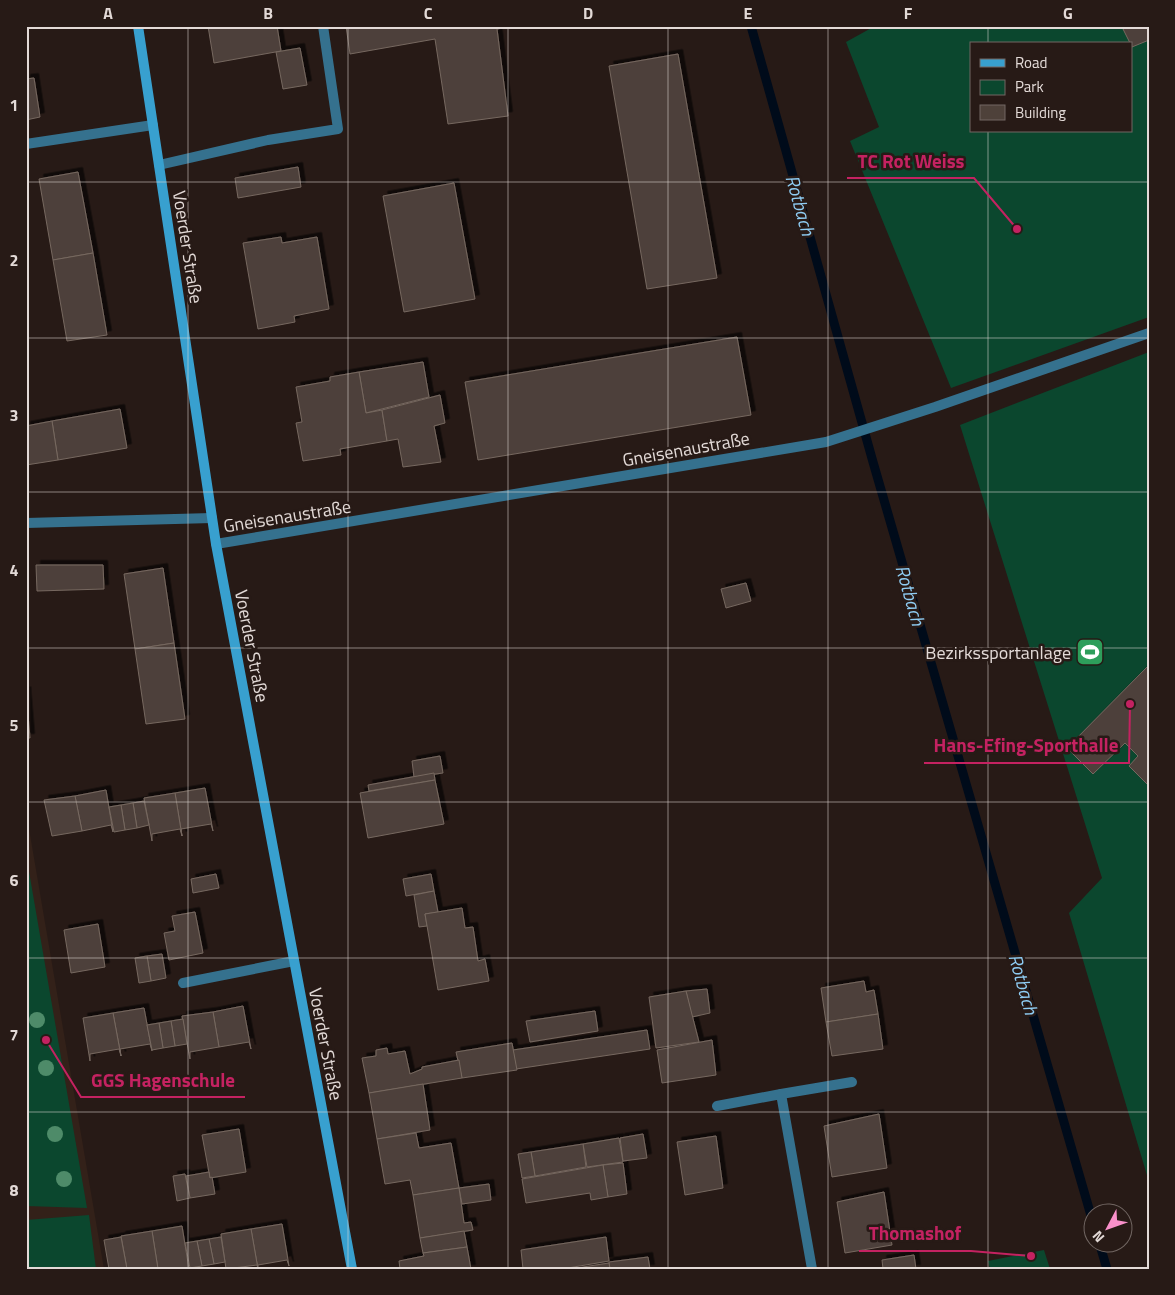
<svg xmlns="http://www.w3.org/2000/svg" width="1175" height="1295" viewBox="0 0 1175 1295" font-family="'Titillium Web',sans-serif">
	<defs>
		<filter id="shadow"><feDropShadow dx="4.5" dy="-4.5" stdDeviation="0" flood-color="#0009"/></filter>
	</defs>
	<rect width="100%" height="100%" fill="#271a16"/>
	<!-- built -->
	<path fill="#332119" d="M26,811L104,1269H26Z"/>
	<!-- green -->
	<g fill="#0b472e" fill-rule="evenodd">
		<path d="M875,26H1149V317L951,388L850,141L879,127L846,42ZM971,44H1131V131H971Z"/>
		<path d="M1149,352V1182L1069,913L1102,878L960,425Z"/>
		<path d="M26,854L87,1208L26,1206Z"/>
		<path d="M89,1215L96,1269H26V1220Z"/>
		<path d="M1044,1250L1050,1269H990L988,1261Z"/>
	</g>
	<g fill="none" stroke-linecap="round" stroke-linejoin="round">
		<!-- stream -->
		<g stroke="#000b1a" stroke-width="9">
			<path d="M751,26L873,462L1092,1219"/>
			<path d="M1099,1242L1107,1269"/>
		</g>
	</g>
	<!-- building -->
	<g fill="#4e413a" stroke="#766860" filter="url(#shadow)">
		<path d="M208,26H277L281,51L214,63Z"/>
		<path d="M346,26H513L497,29L508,116L448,124L435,39L350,54Z"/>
		<path d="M1130,26H1149V40L1132,47L1123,29Z"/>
		<path d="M300,48L307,85L283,89L276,52Z"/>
		<path d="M678,54L717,278L647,289L609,66Z"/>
		<path d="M34,78L40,117L26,120V79Z"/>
		<path d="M298,167L301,187L238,198L235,178Z"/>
		<path d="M78,172L93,253L53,260L39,179Z"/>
		<path d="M454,183L475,299L404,312L383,196Z"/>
		<path d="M281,237L282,243L317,237L329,309L294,316L295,322L258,329L243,243Z"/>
		<path d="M93,253L107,335L67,341L53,260Z"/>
		<path d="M737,337L751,415L478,460L465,382Z"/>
		<path d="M423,362L429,397L366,413L359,372Z"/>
		<path d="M359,372L366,413L382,410L387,441L340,449L341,455L303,461L296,423L302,422L296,387L330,381V377Z"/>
		<path d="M440,395L445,423L434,426L441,462L403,467L398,439L387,441L382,410Z"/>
		<path d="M120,409L127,448L58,460L52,421Z"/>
		<path d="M52,421L58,460L26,465V426Z"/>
		<path d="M36,565H103L104,589L37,591Z"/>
		<path d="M163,568L174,643L135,649L124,574Z"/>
		<path d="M746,583L751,601L726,608L721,589Z"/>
		<path d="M174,643L185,719L146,724L135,649Z"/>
		<path d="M1149,665V786L1129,766L1138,756L1125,743L1093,774L1067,748Z"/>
		<path d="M26,691L30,738H26Z"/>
		<path d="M440,756L443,773L414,777L412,761Z"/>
		<path d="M434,773L435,780L369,791L368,785Z"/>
		<path d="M435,780L444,824L368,838L360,793Z"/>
		<path d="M205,788L213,831L211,824L181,829L182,836L175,793Z"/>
		<path d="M106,790L113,832L111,825L82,831L75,796Z"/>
		<path d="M175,793L182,836L180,829L152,834V841L144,798Z"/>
		<path d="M75,796L82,831L52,836L44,800Z"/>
		<path d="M144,801L149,825L137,828L133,803Z"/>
		<path d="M133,803L137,828L125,830L121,805Z"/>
		<path d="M121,805L125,830L114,832L109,807Z"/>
		<path d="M216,874L219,888L193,893L191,879Z"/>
		<path d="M431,874L434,891L406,896L403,879Z"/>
		<path d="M434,891L438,912L425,914L427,926L419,927L414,895Z"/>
		<path d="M462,908L465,928L473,927L478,961L485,959L489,981L438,990L425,914Z"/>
		<path d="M195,912L203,953L169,960L164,933L175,931L172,916Z"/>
		<path d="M98,924L105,967L71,973L64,930Z"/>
		<path d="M162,954L166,978L151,981L147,956Z"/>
		<path d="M147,956L151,981L139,983L135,958Z"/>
		<path d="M864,981L866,992L874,990L878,1014L826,1022L821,988Z"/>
		<path d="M707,989L710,1013L692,1017L686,991Z"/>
		<path d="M686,991L699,1042L656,1048L649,997Z"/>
		<path d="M243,1006L251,1049L249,1042L219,1047L213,1012Z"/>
		<path d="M144,1008L152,1051L150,1044L120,1049L121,1056L113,1013Z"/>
		<path d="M595,1011L598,1031L530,1042L526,1021Z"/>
		<path d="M213,1012L219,1047L190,1052V1059L182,1016Z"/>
		<path d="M113,1013L121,1056L119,1049L90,1054V1061L83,1018Z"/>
		<path d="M878,1014L883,1049L832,1056L826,1022Z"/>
		<path d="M183,1019L187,1044L175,1046L171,1021Z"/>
		<path d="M171,1021L175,1046L163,1048L159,1023Z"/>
		<path d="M159,1023L163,1048L152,1050L147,1025Z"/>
		<path d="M647,1030L650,1049L516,1069L513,1050Z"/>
		<path d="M712,1040L716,1075L662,1083L657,1050Z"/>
		<path d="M512,1043L517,1070L462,1078L456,1052Z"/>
		<path d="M387,1048L388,1054L405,1051L410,1074L422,1069V1067L459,1060L462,1078L369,1093L362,1058L376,1056V1050Z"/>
		<path d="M423,1084L430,1130L377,1139L369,1093Z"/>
		<path d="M879,1114L887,1168L832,1177L824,1126Z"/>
		<path d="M239,1129L246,1172L210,1178L202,1135Z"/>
		<path d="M416,1133L419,1148L451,1143L459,1188L413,1195L410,1180L385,1184L377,1139Z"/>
		<path d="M643,1134L647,1158L623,1161L620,1138Z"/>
		<path d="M716,1136L723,1188L685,1195L677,1142Z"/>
		<path d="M619,1138L623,1162L587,1167L583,1144Z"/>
		<path d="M583,1144L586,1167L535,1176L531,1152Z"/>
		<path d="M531,1152L535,1176L522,1178L518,1154Z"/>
		<path d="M623,1163L627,1194L608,1197L603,1165Z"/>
		<path d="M603,1165L608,1197L591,1200L590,1193L526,1203L522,1179Z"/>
		<path d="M209,1172L210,1178L212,1177L215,1194L190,1198L186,1176Z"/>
		<path d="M185,1174L190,1198L177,1201L173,1176Z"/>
		<path d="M489,1184L491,1200L462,1204L459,1188Z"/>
		<path d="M459,1188L464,1223L471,1222L473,1230L420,1238L413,1195Z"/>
		<path d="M884,1192L892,1245L845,1253L837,1202Z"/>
		<path d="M282,1224L289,1266L287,1260L258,1265V1269L251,1229Z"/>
		<path d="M182,1226L189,1269H158L152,1231Z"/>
		<path d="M251,1229L258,1269L257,1265L226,1269L221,1234Z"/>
		<path d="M152,1231L158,1269H127L121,1236Z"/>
		<path d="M464,1231L467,1247L423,1253L420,1238Z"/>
		<path d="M121,1237L127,1269H109L104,1240Z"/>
		<path d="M221,1237L225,1262L214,1264L209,1239Z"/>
		<path d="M606,1237L609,1261L562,1269H523L521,1250Z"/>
		<path d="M209,1239L214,1264L202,1266L197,1241Z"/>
		<path d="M197,1241L202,1266L190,1268L185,1243Z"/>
		<path d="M467,1247L471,1269H400L399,1261L424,1256L423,1253Z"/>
		<path d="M914,1255L916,1269H883L882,1260Z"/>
		<path d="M648,1257L650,1269H610L609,1262Z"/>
		<path d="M609,1263L610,1269H570Z"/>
	</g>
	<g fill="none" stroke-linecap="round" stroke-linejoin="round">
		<!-- service -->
		<g stroke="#35718e" stroke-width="10">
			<path d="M159,165L268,140L338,129L323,26"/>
			<path d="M183,983L294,961"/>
		</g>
		<!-- minor -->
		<g stroke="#35718e" stroke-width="10">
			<path d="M26,144L153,125"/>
			<path d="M26,523L212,518"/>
			<path d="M216,544L826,442L935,407L1149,333"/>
			<path d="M781,1094L852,1082"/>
			<path d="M717,1106L781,1094L812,1269"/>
		</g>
		<!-- secondary -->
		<path stroke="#38a0cf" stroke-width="10" d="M138,26L216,544L352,1269"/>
	</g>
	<!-- trees -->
	<g fill="#4e8b69">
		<circle cx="37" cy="1020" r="8"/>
		<circle cx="46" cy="1068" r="8"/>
		<circle cx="55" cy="1134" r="8"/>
		<circle cx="64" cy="1179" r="8"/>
	</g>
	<!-- grid -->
	<path fill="none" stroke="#e3dad7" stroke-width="1" stroke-opacity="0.55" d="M188,26V1269M348,26V1269M508,26V1269M668,26V1269M828,26V1269M988,26V44M988,131V1269M26,182H1149M26,338H1149M26,492H1149M26,648H1149M26,802H1149M26,958H1149M26,1112H1149"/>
	<!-- icons -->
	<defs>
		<g id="stadium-square" transform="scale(1.4375)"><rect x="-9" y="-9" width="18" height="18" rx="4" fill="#2e9e5b" stroke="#271a16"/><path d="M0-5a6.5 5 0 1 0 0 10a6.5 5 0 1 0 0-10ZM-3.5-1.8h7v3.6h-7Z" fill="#fff"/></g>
	</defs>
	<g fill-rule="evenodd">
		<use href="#stadium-square" x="1090" y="652"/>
	</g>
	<g text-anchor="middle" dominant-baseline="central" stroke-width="5" stroke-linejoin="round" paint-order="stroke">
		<!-- street labels -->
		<g font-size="18" fill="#e3dad7" stroke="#271a16">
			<text transform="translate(188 247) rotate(81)">Voerder Straße</text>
			<text transform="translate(686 449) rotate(-10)">Gneisenaustraße</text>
			<text transform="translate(287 516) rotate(-9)">Gneisenaustraße</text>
			<text transform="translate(252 646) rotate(79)">Voerder Straße</text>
			<text transform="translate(326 1044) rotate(79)">Voerder Straße</text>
		</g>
		<!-- poi labels -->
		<g font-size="18" fill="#e3dad7" stroke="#271a16" text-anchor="end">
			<text x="1071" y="652">Bezirkssportanlage</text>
		</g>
		<!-- water labels -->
		<g font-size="19" font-style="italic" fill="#8fcdf4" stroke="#271a16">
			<text transform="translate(801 205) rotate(74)">Rotbach</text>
			<text transform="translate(911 595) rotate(74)">Rotbach</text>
			<text transform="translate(1024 984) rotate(74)">Rotbach</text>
		</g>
	</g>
	<!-- callouts -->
	<path fill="none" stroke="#c42261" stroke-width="2" d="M1017 229L974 178H847M1130 704L1129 763H924M46 1040L81 1097H245M1031 1256L971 1251H859"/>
	<g fill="#c42261" stroke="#271a16" stroke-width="2">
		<circle cx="1017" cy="229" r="5"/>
		<circle cx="1130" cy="704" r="5"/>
		<circle cx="46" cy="1040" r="5"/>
		<circle cx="1031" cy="1256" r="5"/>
	</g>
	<g font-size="19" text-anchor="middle" font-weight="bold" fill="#c42261" stroke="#271a16" stroke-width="5" stroke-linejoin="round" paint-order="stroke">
		<text x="911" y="168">TC Rot Weiss</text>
		<text x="1026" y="752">Hans-Efing-Sporthalle</text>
		<text x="163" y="1087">GGS Hagenschule</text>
		<text x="915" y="1240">Thomashof</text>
	</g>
	<!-- border -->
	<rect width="1175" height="1295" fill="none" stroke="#271a16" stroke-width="55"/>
	<!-- legend -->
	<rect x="970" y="42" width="162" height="90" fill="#271a16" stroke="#726763"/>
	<rect x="980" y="59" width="25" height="8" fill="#38a0cf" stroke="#726763"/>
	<text x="1015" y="68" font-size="15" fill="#e3dad7">Road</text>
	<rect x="980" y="80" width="25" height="15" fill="#0b472e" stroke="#726763"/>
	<text x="1015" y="92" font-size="15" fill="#e3dad7">Park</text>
	<rect x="980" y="105" width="25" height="15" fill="#4e413a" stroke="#726763"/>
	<text x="1015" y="118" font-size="15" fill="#e3dad7">Building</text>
	<!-- north arrow -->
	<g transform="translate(1108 1228) rotate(229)"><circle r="24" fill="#271a16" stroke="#726763"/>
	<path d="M0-4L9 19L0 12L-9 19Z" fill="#f990ca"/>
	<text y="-8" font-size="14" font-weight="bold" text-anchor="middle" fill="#e3dad7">N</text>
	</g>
	<rect x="28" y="28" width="1120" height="1240" fill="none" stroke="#e3dad7" stroke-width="2"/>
	<g font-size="16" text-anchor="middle" font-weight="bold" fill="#e3dad7">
		<text x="108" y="19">A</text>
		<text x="268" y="19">B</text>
		<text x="428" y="19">C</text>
		<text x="588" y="19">D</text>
		<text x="748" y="19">E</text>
		<text x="908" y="19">F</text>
		<text x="1068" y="19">G</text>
		<text x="14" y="111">1</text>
		<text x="14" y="266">2</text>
		<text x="14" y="421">3</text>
		<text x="14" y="576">4</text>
		<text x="14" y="731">5</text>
		<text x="14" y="886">6</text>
		<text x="14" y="1041">7</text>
		<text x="14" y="1196">8</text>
	</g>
</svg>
